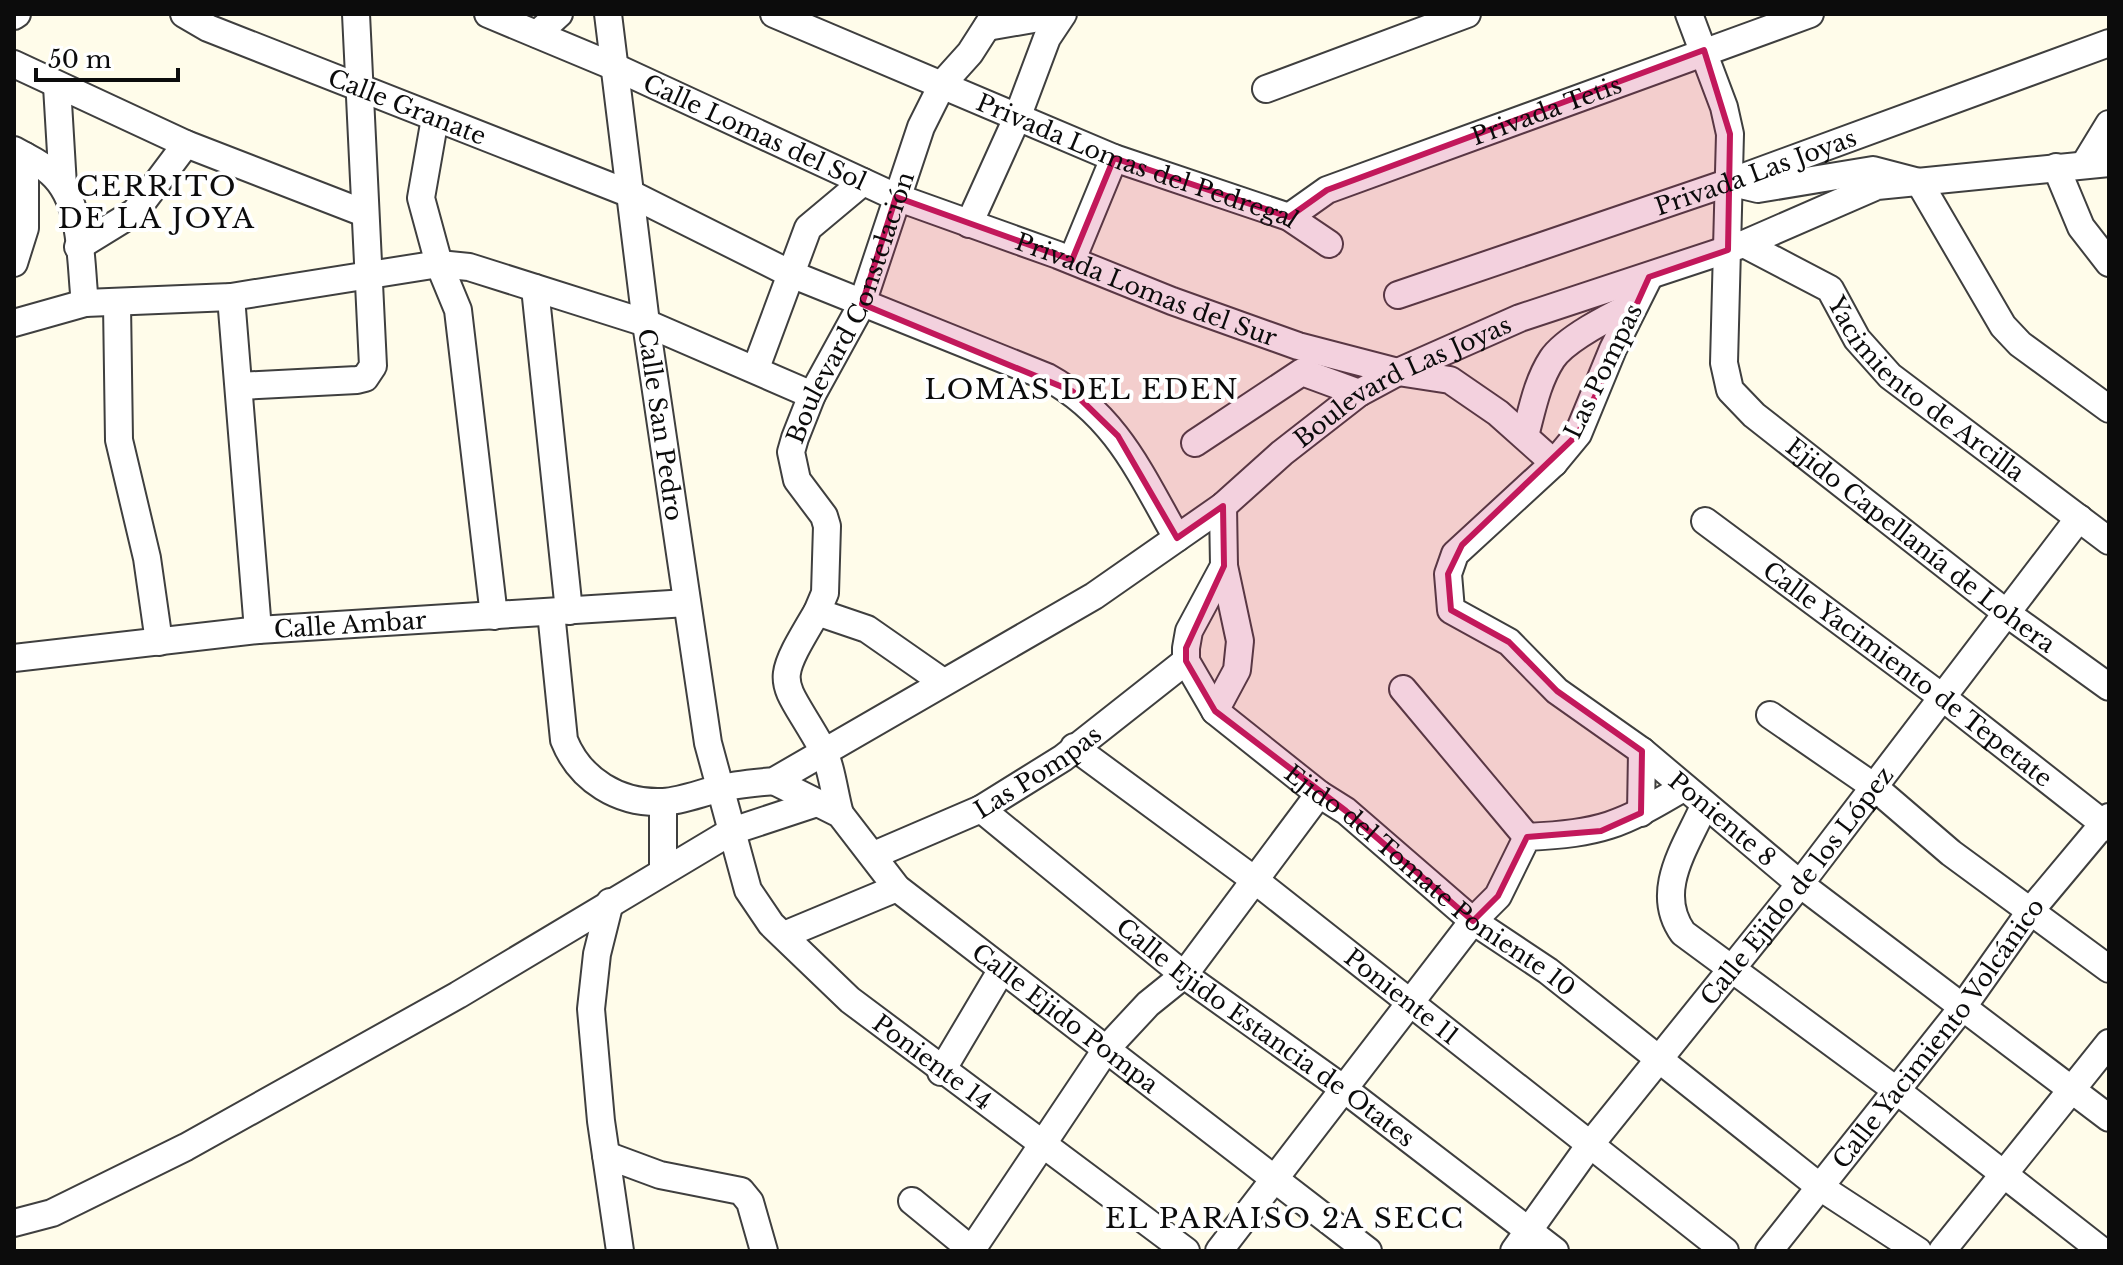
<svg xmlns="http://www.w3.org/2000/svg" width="2123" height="1265" viewBox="0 0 2123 1265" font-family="'Libre Baskerville',serif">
	<rect width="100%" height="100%" fill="#fffcea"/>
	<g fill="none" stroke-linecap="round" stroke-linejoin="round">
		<!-- minor casing -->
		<g stroke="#3f3f3f" stroke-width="30">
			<g id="minor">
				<path id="s1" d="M184,14L208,28L633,195L791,274L1047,377C1116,415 1140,473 1177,538"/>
				<path id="s2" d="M488,14L615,67L896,197L1058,255L1172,301L1298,346L1398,372L1450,380L1498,413L1554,463"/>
				<path id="s3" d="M608,14L646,323L708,743L748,890L771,924L850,1000L1186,1251"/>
				<path id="s4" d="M774,14L1114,158L1289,217L1329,244"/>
				<path id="s5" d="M1689,14L1724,107L1730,134L1724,363L1730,390L1754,415L2009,615L2109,687"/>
				<path d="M14,16L17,14"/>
				<path d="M987,27L1062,14"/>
				<path d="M537,34L559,14"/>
				<path d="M14,64L186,144L364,213"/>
				<path d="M57,86L63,186"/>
				<path d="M1266,89L1467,14"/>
				<path d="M435,118L421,198L439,264L458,310L494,616"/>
				<path d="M14,150C26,157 41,163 51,173C84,202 80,263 85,303"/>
				<path d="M2084,165L2109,124"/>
				<path d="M2056,167L2081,227L2109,263"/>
				<path d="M1733,183L1758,189L1873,170L1919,182L2003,326L2020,344L2109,409"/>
				<path id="s6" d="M1289,217L1327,190L1810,14"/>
				<path d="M969,224L1017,118L1047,38L1063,14"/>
				<path id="s7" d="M1744,244L1830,289L1857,339L1890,376L2109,541"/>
				<path d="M78,247L135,212L186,144"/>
				<path d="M1072,260L1114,158"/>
				<path d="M14,263L25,228V156"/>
				<path id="s8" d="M1649,277L1613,349L1578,434L1554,463L1455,554L1448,574L1451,610L1509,642L1557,691L1642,751L1800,884L2109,1118"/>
				<path d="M535,288L569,611"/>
				<path id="s9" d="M1398,295L1730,182L2109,43"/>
				<path d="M231,297L258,630"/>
				<path d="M117,304L119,440L147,558L159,642"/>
				<path d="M14,323L85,303L231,297L439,264L469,267L646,323L812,395"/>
				<path d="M756,368L808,228L863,182"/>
				<path d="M239,386L357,380L365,378L373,366L356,14"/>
				<path d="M1525,436C1532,410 1537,382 1552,359C1566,338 1613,315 1635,304"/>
				<path d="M1195,443L1302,372L1359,393"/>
				<path id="s10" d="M1223,506L1224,566L1189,631L1186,648V661L1215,711L1319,794L1346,811L1473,921L1548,971L1820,1187L1918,1251"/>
				<path id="s11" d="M1705,521L1942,697L2109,828"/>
				<path id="s12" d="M551,612L564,740C580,780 619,804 663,802C681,801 701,793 718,789C736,784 755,783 774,781L1094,596L1223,506L1282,453L1359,393L1398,372L1520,318L1744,244L1877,186L2109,163"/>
				<path d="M817,612C771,689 781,675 822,748C832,767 834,793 840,814"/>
				<path id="s13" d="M14,658L258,630L687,603"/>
				<path id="s14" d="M943,682L867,629L817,612L825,593L827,526L824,516L797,480L791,452L795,438L812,395L862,304L921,127L943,83L970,53L995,14"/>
				<path d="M1403,689L1527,837"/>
				<path d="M1215,711L1237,670L1240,641L1224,566"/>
				<path d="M1770,715L1873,786L1951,853L2109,969"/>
				<path id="s15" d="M1074,747L1256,881L1725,1251"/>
				<path id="s16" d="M774,781L840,814L897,888L1368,1251"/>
				<path d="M663,802V871"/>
				<path d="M1704,806C1686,847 1653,891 1683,933L1896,1090L2102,1251"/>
				<path id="s17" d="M981,809L1184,975L1344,1089L1555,1251"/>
				<path d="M1641,813L1642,751"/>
				<path id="s18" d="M874,855L981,809L1063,758L1186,661"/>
				<path d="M610,902L597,954L591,1009L601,1121L620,1251"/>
				<path d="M784,935L897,888"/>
				<path d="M941,1072L1001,971"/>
				<path d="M606,1155L660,1175L741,1191L750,1202L764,1251"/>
				<path d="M912,1201L973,1251"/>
				<path d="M14,1223L52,1213L186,1147L458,995L732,831L817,803"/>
				<path d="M971,1251L1107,1048L1148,1004L1184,975L1319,794"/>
				<path d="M1219,1251L1473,921L1498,896L1527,837C1602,833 1619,826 1683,788"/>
				<path id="s19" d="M1514,1251L1589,1146L1800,884L2079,518"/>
				<path id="s20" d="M1769,1251L1962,1008L2032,909L2109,817"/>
				<path d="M1942,1251L2109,1043"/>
			</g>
		</g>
		<!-- minor -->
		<use href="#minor" stroke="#fff" stroke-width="26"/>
	</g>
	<!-- marked area -->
	<path fill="#c2185b" fill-opacity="0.2" stroke="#c2185b" stroke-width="6" stroke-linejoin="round" d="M1704,50L1730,134L1728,250L1649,277L1578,434L1462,545L1448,574L1451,610L1509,642L1557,691L1642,751L1641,813L1601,831L1527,837L1498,896L1473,921L1346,811L1215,711L1186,661V648L1224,566L1223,506L1177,538L1118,436L1072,391L862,304L896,197L1072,260L1114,158L1289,217L1327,190Z"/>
	<g text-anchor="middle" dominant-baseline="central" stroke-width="8" stroke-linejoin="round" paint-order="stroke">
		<!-- street labels -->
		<g font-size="24" fill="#0c0c0c" stroke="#fff">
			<text stroke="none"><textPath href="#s1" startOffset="242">Calle Granate</textPath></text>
			<text stroke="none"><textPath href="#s6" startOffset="280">Privada Tetis</textPath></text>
			<text stroke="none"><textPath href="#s2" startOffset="292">Calle Lomas del Sol</textPath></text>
			<text stroke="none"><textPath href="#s4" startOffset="392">Privada Lomas del Pedregal</textPath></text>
			<text stroke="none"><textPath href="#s9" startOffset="378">Privada Las Joyas</textPath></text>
			<text stroke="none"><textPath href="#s2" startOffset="714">Privada Lomas del Sur</textPath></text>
			<text stroke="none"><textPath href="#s14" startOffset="474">Boulevard Constelación</textPath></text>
			<text transform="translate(1603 371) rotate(-64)">Las Pompas</text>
			<text stroke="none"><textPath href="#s12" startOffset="1114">Boulevard Las Joyas</textPath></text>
			<text stroke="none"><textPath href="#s7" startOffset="238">Yacimiento de Arcilla</textPath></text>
			<text stroke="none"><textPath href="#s3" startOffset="414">Calle San Pedro</textPath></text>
			<text stroke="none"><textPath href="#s5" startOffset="630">Ejido Capellanía de Lohera</textPath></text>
			<text stroke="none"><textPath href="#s13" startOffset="338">Calle Ambar</textPath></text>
			<text stroke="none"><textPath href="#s11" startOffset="254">Calle Yacimiento de Tepetate</textPath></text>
			<text stroke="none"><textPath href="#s18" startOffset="184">Las Pompas</textPath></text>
			<text stroke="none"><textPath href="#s8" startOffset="746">Poniente 8</textPath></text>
			<text stroke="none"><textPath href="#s10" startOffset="496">Ejido del Tomate Poniente 10</textPath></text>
			<text stroke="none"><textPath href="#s19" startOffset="462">Calle Ejido de los López</textPath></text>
			<text stroke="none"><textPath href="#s15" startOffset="412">Poniente 11</textPath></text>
			<text stroke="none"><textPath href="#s16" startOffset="380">Calle Ejido Pompa</textPath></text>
			<text stroke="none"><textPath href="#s17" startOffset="362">Calle Ejido Estancia de Otates</textPath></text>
			<text stroke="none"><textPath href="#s20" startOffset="276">Calle Yacimiento Volcánico</textPath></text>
			<text stroke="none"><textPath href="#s3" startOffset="1142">Poniente 14</textPath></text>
		</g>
		<!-- quarter labels -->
		<g font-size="28" letter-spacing="2" fill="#0c0c0c" stroke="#fff">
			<text x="157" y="186">CERRITO<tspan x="157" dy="32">DE LA JOYA</tspan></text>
			<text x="1082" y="389">LOMAS DEL EDEN</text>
			<text x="1285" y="1218">EL PARAISO 2A SECC</text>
		</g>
	</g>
	<!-- border -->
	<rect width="2123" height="1265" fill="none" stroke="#0c0c0c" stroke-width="32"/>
	<!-- scale -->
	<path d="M36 68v12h142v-12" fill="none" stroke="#0c0c0c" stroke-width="4"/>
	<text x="48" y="68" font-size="24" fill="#0c0c0c" stroke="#ffffff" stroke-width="6" paint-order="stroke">50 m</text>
</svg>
